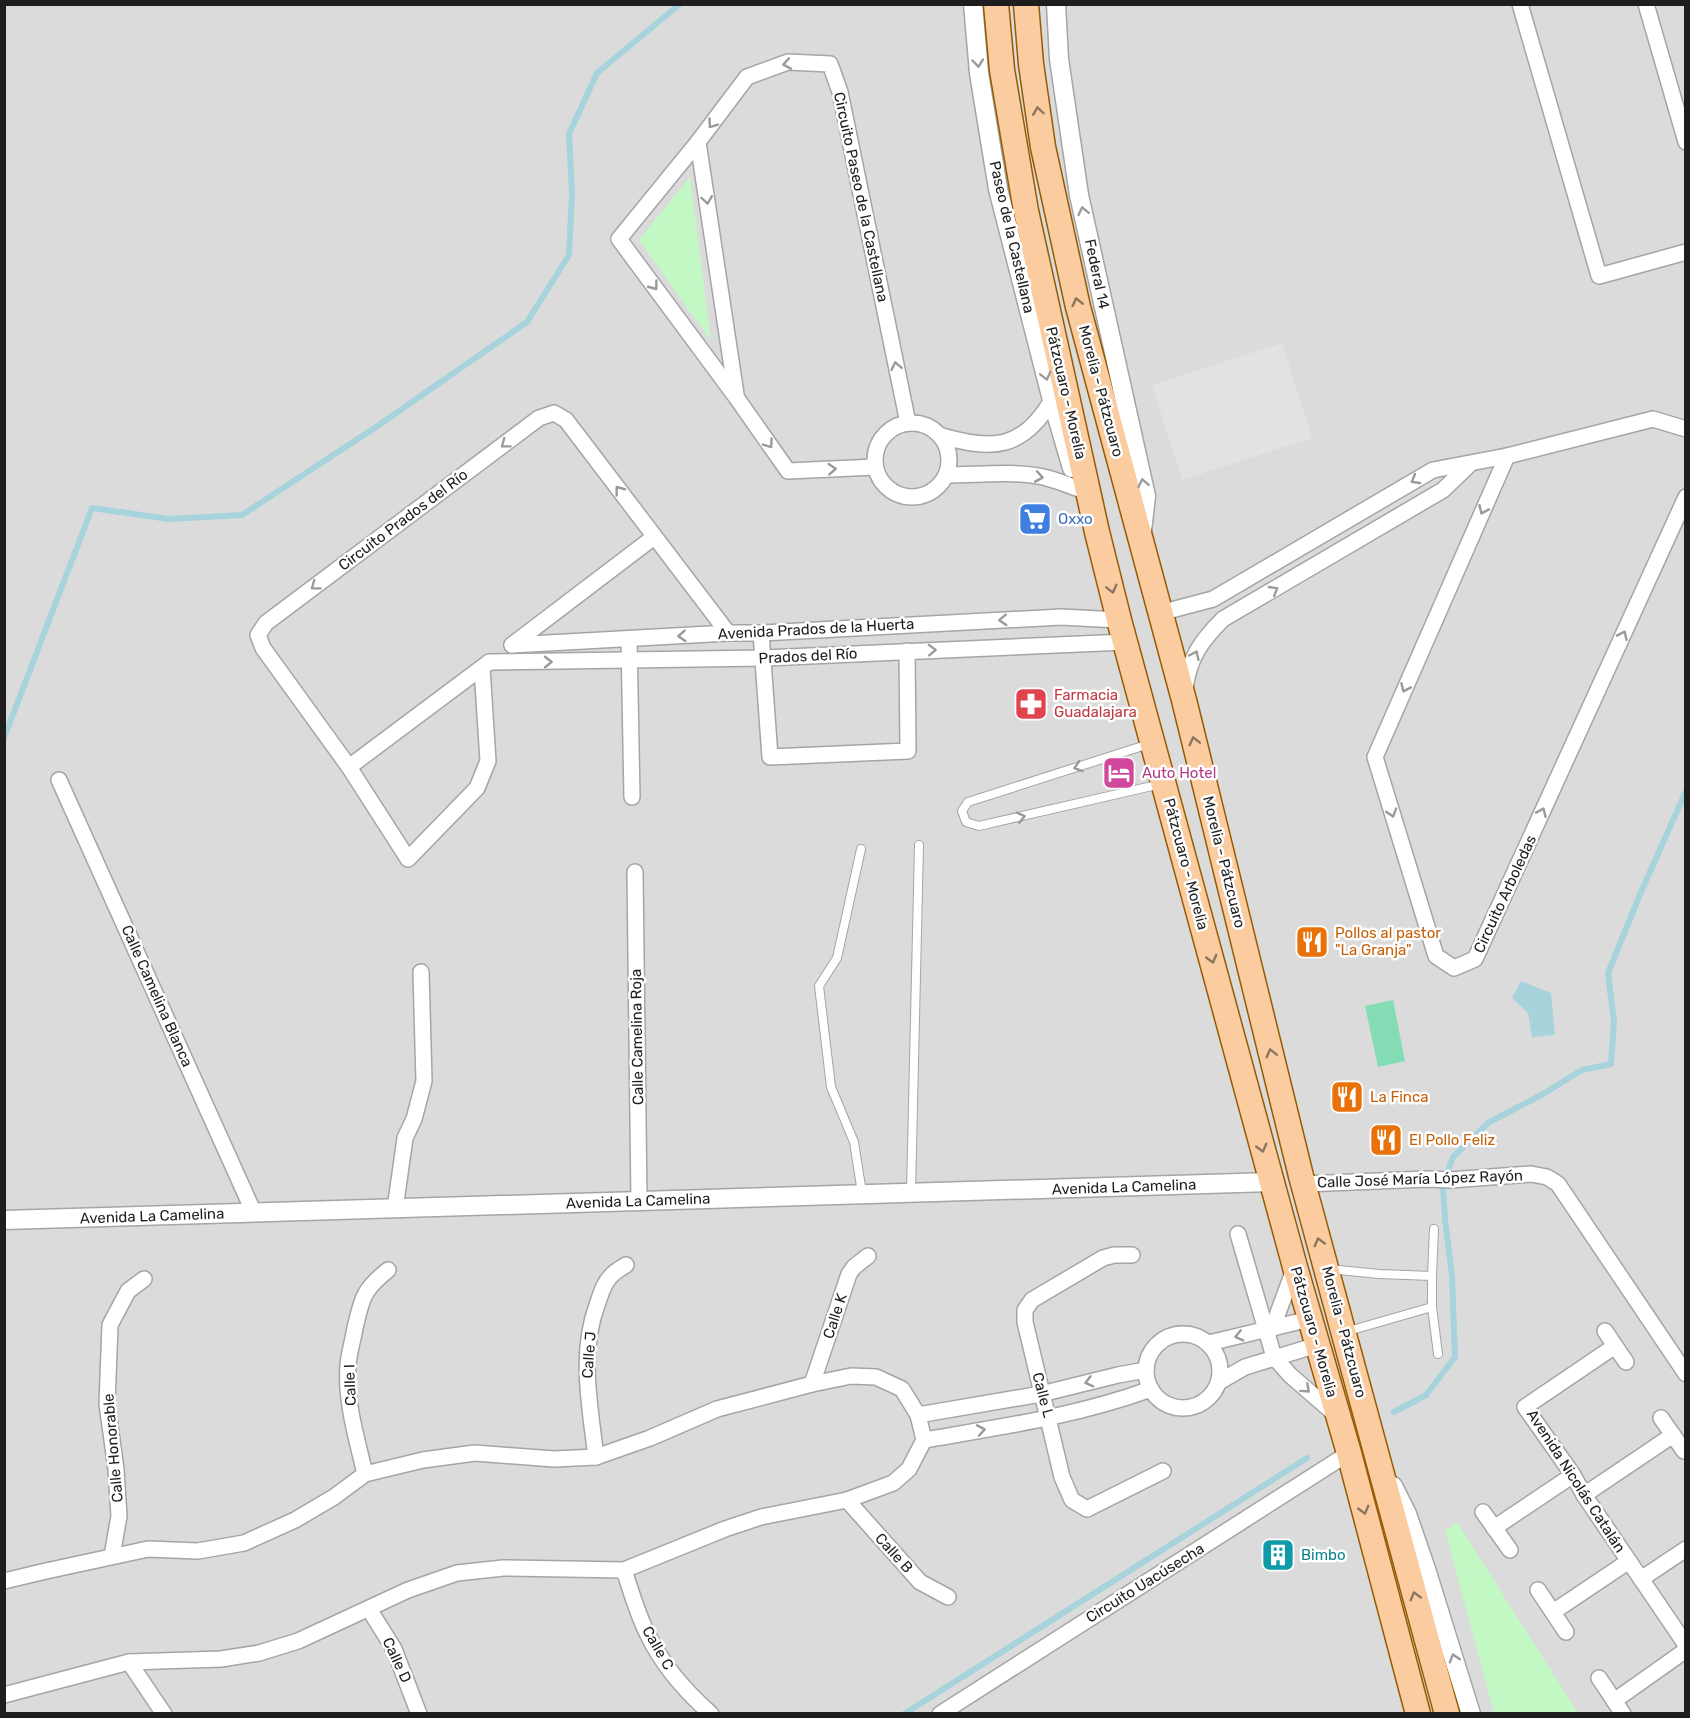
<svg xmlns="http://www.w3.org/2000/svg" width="1690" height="1718" viewBox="0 0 1690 1718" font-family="Rubik,sans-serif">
	<rect width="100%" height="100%" fill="#efebe4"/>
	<!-- residential -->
	<rect fill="#dcdbdb" x="5" y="5" width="1680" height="1708"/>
	<!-- park -->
	<g fill="#c2f8c3">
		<path d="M690,177L711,341L639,240Z"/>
		<path d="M1457,1522L1578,1713H1494L1445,1531Z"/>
	</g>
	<!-- pitch -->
	<path fill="#84dcb4" d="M1393,1000L1405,1061L1378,1067L1365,1006Z"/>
	<!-- parking -->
	<path fill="#e2e2e2" d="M1282,343L1312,438L1182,480L1152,385Z"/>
	<!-- water -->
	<path fill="#a6d3dc" d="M1521,981L1551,993L1555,1035L1532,1037L1528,1013L1512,998Z"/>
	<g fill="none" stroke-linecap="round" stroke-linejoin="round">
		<!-- stream -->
		<g stroke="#a6d3dc" stroke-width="6">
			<path d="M4,738L92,508L169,519L242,515L376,427L527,322L569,255L572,195L569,134L597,73L680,4"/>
			<path d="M1394,1412L1426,1395L1455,1357L1452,1276L1445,1219L1443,1185L1453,1157L1488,1123L1543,1094L1582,1070L1611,1064L1614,1022L1608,973L1641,892L1686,791"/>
			<path d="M904,1714L1307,1458"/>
		</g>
		<!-- service casing -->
		<g stroke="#a5a5a5" stroke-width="10">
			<g id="service">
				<path d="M1149,744L968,802L962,811L966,822L979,826L1161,784"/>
				<path d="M861,849L837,958L819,986L831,1087L854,1142L862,1193"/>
				<path d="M911,1192L919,845"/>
				<path d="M1329,1269L1379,1274L1432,1276V1307L1345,1332"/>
				<path d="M1432,1276L1434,1229"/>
				<path d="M1432,1307L1438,1354"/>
			</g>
		</g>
		<!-- minor casing -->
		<g stroke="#a5a5a5" stroke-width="18">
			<g id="minor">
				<path d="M1520,4L1599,276L1686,252"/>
				<path d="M1646,4L1686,142"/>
				<path d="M698,142L736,394"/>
				<circle cx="912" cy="460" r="37"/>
				<path d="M942,436C993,451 1023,449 1052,400"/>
				<path d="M1507,456L1375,757L1436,956L1454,968L1475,959L1686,497"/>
				<path d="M875,467L788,471L736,397L619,239L698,142L747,77L788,62L830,64L840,92L908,423"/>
				<path d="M947,475C977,475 1008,471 1038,476C1052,478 1065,484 1079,489"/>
				<path d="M1160,613L1213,599L1433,470L1507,456L1653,419L1686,429"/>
				<path d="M761,633L770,757L908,751L907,651"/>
				<path d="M629,639L632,797"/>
				<path d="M512,645L728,633H761L1061,617L1119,620"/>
				<path d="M512,645L654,537"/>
				<path d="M489,662L764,658L1126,642"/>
				<path d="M482,668L488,761L477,788L408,859L349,767L263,648L258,635L266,623L539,418L554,413L566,420L728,633"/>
				<path d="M1185,689C1189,658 1201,641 1223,619L1443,490L1470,464"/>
				<path d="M349,767L488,663"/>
				<path d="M59,780L254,1213"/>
				<path d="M635,872L639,1201"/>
				<path d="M1304,1184L1427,1179L1450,1180L1531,1174L1547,1177L1558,1184L1686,1374"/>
				<path d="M395,1209L405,1138L414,1119L424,1081L421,972"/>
				<path d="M1238,1234L1274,1357L1290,1375L1336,1415"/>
				<path d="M1132,1255H1114L1103,1258L1032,1300L1025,1310V1322L1062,1477L1072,1500L1087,1509L1163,1471"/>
				<path d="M1272,1329L1295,1267"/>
				<path d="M1605,1331L1626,1362"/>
				<circle cx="1183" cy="1371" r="37"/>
				<path d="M1209,1343L1310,1319"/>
				<path d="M1615,1346L1525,1407L1573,1475L1584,1495L1686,1645"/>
				<path d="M1219,1382L1245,1367L1317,1345"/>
				<path d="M812,1384L849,1274L854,1267L868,1256"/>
				<path d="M918,1415L1041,1394L1118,1375L1146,1370"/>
				<path d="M1661,1418L1684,1451"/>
				<path d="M924,1440C1000,1427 1077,1416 1151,1389"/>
				<path d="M596,1457C590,1406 579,1354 597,1305C601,1294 603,1284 611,1276C615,1271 621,1268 626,1265"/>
				<path d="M365,1474C357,1439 345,1401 348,1365C349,1353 353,1340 355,1328C362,1298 363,1290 388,1270"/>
				<path d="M1584,1495L1673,1435"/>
				<path d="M847,1500L920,1582L948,1597"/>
				<path d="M1483,1512L1510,1550"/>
				<path d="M1494,1528L1573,1475"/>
				<path d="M112,1556L119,1516L116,1469L107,1404L110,1325L128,1291L144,1279"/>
				<path d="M624,1570C631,1591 637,1613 647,1633C662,1665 685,1691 711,1714"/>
				<path d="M1641,1579L1686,1549"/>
				<path d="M4,1581L46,1571L148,1549L198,1551L244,1543L295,1520L334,1497L365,1474L423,1460L475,1453L554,1459L596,1457L650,1438L717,1409L812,1384L851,1376L876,1377L902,1389L918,1415L924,1440L909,1469L893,1483L847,1500L761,1517L725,1529L624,1570L503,1568L457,1573L408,1590L298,1641L259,1653L221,1659L129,1662L4,1695"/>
				<path d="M1538,1590L1566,1632"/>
				<path d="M369,1609L394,1649L419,1714"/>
				<path d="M1553,1612L1629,1561"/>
				<path d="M129,1662L164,1714"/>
				<path d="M1599,1678L1623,1714"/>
				<path d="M1614,1701L1686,1650"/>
				<path d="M940,1714L1349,1453"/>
			</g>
		</g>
		<!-- tertiary casing -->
		<g stroke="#a5a5a5" stroke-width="21">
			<g id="tertiary">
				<path d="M973,4L979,73L998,189L1052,400L1072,468"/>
				<path d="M1056,4L1059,59L1079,195L1146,496L1142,531"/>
				<path d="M4,1220L1272,1182"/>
				<path d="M1393,1486L1407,1514L1426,1569L1471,1714"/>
			</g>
		</g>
		<!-- primary casing -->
		<g stroke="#955b03" stroke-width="27">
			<g id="primary">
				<path d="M996,4L1002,70L1026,211L1097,532L1119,620L1295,1267L1349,1453L1418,1714"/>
				<path d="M1026,4L1031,64L1043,147L1078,307L1184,700L1301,1176L1447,1714"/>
			</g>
		</g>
		<!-- service -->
		<use href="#service" stroke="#fff" stroke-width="8"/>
		<!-- minor -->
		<use href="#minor" stroke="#fff" stroke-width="15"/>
		<!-- tertiary -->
		<use href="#tertiary" stroke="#fff" stroke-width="18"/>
		<!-- primary -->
		<use href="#primary" stroke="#facc9f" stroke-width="24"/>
	</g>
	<!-- one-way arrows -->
	<defs><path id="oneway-chevron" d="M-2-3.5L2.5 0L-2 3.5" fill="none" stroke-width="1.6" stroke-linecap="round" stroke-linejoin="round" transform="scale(1.5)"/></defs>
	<g stroke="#9a9a9a">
		<use href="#oneway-chevron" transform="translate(978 63) rotate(85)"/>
		<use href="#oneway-chevron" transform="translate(787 64) rotate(170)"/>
		<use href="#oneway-chevron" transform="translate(712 124) rotate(126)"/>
		<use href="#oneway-chevron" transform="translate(707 200) rotate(82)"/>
		<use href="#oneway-chevron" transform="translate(1083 211) rotate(-102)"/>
		<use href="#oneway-chevron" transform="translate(654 286) rotate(53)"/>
		<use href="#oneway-chevron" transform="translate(896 366) rotate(-102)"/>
		<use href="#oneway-chevron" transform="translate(1046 376) rotate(76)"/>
		<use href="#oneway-chevron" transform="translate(505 444) rotate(143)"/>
		<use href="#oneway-chevron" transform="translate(769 444) rotate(55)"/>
		<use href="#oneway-chevron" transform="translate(832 469) rotate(-3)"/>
		<use href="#oneway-chevron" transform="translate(1039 477) rotate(10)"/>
		<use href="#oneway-chevron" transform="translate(1415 480) rotate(150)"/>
		<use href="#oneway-chevron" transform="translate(1143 483) rotate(-102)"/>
		<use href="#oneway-chevron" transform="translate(619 490) rotate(-127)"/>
		<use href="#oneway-chevron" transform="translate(1483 510) rotate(114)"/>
		<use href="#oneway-chevron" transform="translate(315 586) rotate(143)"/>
		<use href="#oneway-chevron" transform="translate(1274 590) rotate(-31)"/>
		<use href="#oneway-chevron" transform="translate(1003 620) rotate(177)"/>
		<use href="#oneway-chevron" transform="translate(1623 635) rotate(-66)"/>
		<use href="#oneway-chevron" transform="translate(682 636) rotate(176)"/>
		<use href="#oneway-chevron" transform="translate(932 650) rotate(-2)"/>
		<use href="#oneway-chevron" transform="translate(1195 655) rotate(-65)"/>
		<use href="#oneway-chevron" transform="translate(548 662) rotate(-1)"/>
		<use href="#oneway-chevron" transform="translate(1405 688) rotate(114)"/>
		<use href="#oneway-chevron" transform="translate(1078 767) rotate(163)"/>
		<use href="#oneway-chevron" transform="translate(1542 812) rotate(-66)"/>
		<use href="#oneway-chevron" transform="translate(1392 813) rotate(73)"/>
		<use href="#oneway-chevron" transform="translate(1021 817) rotate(-13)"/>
		<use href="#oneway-chevron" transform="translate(1239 1336) rotate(167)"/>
		<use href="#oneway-chevron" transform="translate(1089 1382) rotate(165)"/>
		<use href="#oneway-chevron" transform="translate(1306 1389) rotate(42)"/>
		<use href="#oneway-chevron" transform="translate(981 1430) rotate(-10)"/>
		<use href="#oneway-chevron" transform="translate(1454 1658) rotate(-107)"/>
	</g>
	<g stroke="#8c755e">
		<use href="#oneway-chevron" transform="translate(1038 111) rotate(-98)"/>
		<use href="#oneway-chevron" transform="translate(1077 302) rotate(-103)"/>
		<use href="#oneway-chevron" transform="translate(1112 589) rotate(76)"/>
		<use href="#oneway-chevron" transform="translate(1194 741) rotate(-104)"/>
		<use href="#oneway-chevron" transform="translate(1212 959) rotate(75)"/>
		<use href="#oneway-chevron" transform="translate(1271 1053) rotate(-104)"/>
		<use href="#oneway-chevron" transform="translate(1262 1148) rotate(75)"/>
		<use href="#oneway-chevron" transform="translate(1319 1242) rotate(-105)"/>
		<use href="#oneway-chevron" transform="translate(1364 1510) rotate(75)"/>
		<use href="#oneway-chevron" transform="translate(1415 1596) rotate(-105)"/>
	</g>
	<!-- icons -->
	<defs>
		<g id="supermarket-square" transform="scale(1.725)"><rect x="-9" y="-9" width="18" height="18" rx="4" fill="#3f7fe0" stroke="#fff"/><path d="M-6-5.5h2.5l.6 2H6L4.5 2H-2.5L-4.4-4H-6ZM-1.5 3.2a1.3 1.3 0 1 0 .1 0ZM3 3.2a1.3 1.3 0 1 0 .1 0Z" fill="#fff"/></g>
		<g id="pharmacy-square" transform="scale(1.725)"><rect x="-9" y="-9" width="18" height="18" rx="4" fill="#e0444e" stroke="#fff"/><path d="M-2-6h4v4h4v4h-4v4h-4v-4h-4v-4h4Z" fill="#fff"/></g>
		<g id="hotel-square" transform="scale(1.725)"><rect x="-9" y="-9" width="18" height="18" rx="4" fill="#d1479c" stroke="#fff"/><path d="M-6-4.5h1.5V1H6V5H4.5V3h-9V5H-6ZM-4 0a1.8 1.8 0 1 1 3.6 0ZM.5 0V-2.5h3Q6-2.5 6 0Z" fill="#fff"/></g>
		<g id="restaurant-square" transform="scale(1.725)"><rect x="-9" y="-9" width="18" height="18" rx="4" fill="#e8710a" stroke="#fff"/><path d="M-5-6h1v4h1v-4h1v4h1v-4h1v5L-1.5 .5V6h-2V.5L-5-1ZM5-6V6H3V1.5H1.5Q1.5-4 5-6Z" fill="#fff"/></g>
		<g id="building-square" transform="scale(1.725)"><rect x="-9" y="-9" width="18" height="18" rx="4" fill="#0f9aa8" stroke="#fff"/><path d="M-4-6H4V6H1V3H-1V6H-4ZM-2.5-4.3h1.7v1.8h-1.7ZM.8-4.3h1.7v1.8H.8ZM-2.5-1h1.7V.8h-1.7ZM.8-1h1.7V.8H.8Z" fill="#fff"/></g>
	</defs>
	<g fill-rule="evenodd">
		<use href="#supermarket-square" x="1035" y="519"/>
		<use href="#pharmacy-square" x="1031" y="704"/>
		<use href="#hotel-square" x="1119" y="773"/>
		<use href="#restaurant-square" x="1312" y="942"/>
		<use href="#restaurant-square" x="1347" y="1097"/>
		<use href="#restaurant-square" x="1386" y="1140"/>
		<use href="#building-square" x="1278" y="1555"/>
	</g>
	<g text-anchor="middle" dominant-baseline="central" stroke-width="5" stroke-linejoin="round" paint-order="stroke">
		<!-- street labels -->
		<g font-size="15" fill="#1e1e1e" stroke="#fff">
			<text transform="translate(861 197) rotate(78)">Circuito Paseo de la Castellana</text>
			<text transform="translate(1012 237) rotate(77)">Paseo de la Castellana</text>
			<text transform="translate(1097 274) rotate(78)">Federal 14</text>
			<text transform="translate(1101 391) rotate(75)">Morelia - Pátzcuaro</text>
			<text transform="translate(1066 393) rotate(77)">Pátzcuaro - Morelia</text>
			<text transform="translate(403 520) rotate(-37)">Circuito Prados del Río</text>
			<text transform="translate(816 629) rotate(-3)">Avenida Prados de la Huerta</text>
			<text transform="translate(808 656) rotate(-3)">Prados del Río</text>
			<text transform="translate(1224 862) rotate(76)">Morelia - Pátzcuaro</text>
			<text transform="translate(1186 864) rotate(75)">Pátzcuaro - Morelia</text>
			<text transform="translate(1505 894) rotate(-65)">Circuito Arboledas</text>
			<text transform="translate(157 996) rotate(66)">Calle Camelina Blanca</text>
			<text transform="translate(637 1037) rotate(-91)">Calle Camelina Roja</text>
			<text transform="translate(1420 1179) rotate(-2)">Calle José María López Rayón</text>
			<text transform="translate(1124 1187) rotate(-2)">Avenida La Camelina</text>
			<text transform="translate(638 1201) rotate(-2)">Avenida La Camelina</text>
			<text transform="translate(152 1216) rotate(-2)">Avenida La Camelina</text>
			<text transform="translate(835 1316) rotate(-72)">Calle K</text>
			<text transform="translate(1314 1332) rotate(74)">Pátzcuaro - Morelia</text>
			<text transform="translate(1344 1332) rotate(75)">Morelia - Pátzcuaro</text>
			<text transform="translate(589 1355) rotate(-86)">Calle J</text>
			<text transform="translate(350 1385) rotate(-92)">Calle I</text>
			<text transform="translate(1043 1395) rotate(75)">Calle L</text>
			<text transform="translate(113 1448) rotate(-95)">Calle Honorable</text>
			<text transform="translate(1576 1481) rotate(57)">Avenida Nicolás Catalán</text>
			<text transform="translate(894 1553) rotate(48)">Calle B</text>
			<text transform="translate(1145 1583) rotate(-32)">Circuito Uacúsecha</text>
			<text transform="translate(658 1648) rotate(60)">Calle C</text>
			<text transform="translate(397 1660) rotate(65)">Calle D</text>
		</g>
		<!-- shop labels -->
		<g font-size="15" fill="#366cbe" stroke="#fff" text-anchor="start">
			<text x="1058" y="519">Oxxo</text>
		</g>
		<!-- health labels -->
		<g font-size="15" fill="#be3a42" stroke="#fff" text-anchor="start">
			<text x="1054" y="695">Farmacia<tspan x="1054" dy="17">Guadalajara</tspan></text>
		</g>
		<!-- hotel labels -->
		<g font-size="15" fill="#b23c85" stroke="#fff" text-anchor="start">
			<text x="1142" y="773">Auto Hotel</text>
		</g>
		<!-- food labels -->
		<g font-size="15" fill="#c56008" stroke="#fff" text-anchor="start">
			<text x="1335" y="933">Pollos al pastor<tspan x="1335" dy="17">"La Granja"</tspan></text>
			<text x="1370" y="1097">La Finca</text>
			<text x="1409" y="1140">El Pollo Feliz</text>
		</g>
		<!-- culture labels -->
		<g font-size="15" fill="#0d838f" stroke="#fff" text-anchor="start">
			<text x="1301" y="1555">Bimbo</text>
		</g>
	</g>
	<!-- border -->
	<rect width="1690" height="1718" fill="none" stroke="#1e1e1e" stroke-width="12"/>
</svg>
